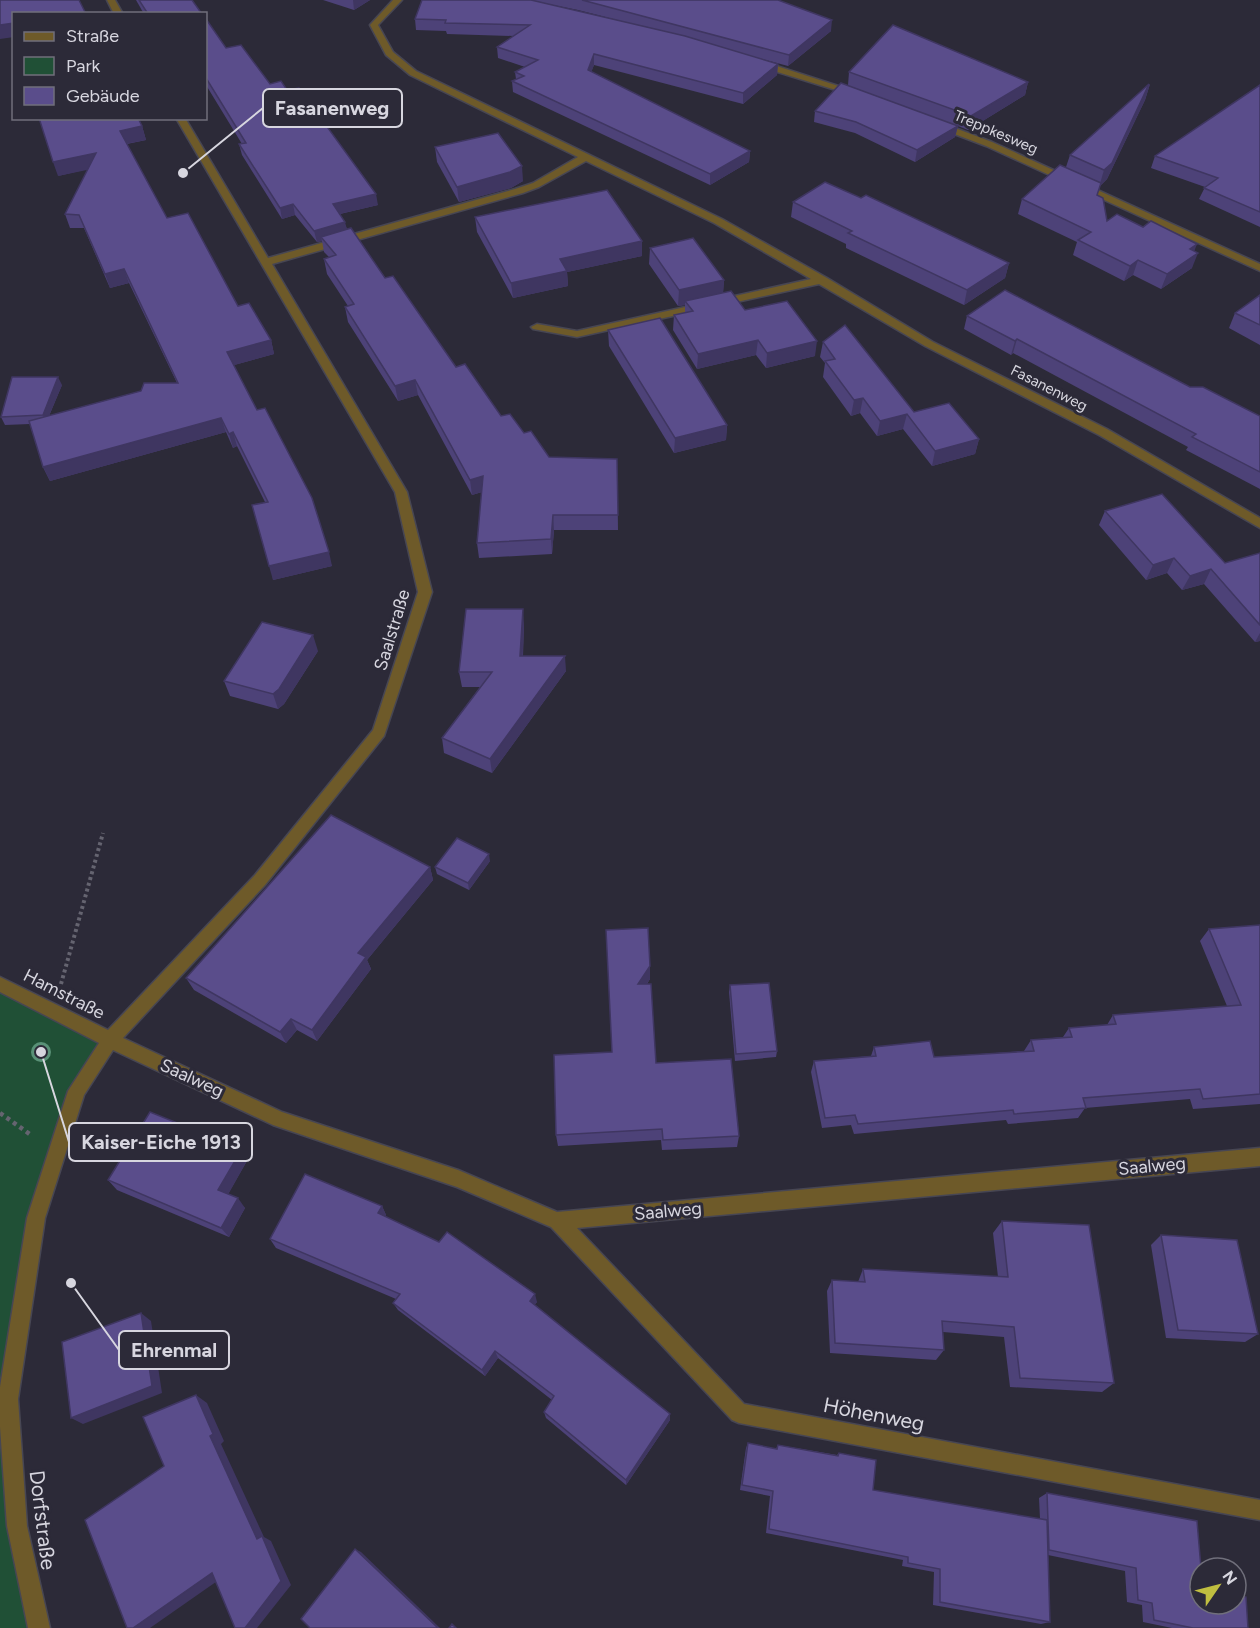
<svg xmlns="http://www.w3.org/2000/svg" width="1260" height="1628" viewBox="0 0 1260 1628" font-family="Figtree,sans-serif">
	<rect width="100%" height="100%" fill="#2c2a38"/>
	<!-- green -->
	<path fill="#205036" d="M0,984L110,1040L77,1091L36,1218L8,1399L39,1628H0Z"/>
	<g fill="none" stroke-linecap="round" stroke-linejoin="round">
		<!-- minor casing -->
		<g stroke="#474653" stroke-width="3">
			<g id="minor">
				<path d="M107,0H115L123,14H114Z"/>
				<path d="M393,0H402L378,25L393,52L416,71L722,219L827,278L933,342L1107,429L1260,518V528L1099,435L925,346L819,284L577,337L533,329L531,327L537,324L577,331L811,279L714,223L586,161L539,187L523,193L272,264L407,492L432,592L384,736L265,885L123,1038L282,1112L458,1170L557,1212L1260,1148V1166L577,1228L744,1404L1260,1500V1520L739,1423L732,1420L551,1227L457,1187L273,1125L113,1050L84,1095L45,1218L18,1399L27,1526L50,1628H28L7,1526L0,1427V1387L27,1218L68,1091L99,1043L0,992V977L108,1030L255,875L373,730L418,592L395,492L176,118H185L268,258L515,189L533,183L578,157L410,75L386,55L370,25Z"/>
				<path d="M755,61H761L860,93L852,95L755,65Z"/>
				<path d="M939,122L992,142L1260,264V271L986,146L936,127L934,125Z"/>
			</g>
		</g>
		<!-- path-far1 -->
		<path stroke="#656470" stroke-width="4" stroke-dasharray="3 3" stroke-linecap="butt" d="M61,984L103,833"/>
		<!-- path -->
		<path stroke="#656470" stroke-width="4.5" stroke-dasharray="4 4" stroke-linecap="butt" d="M0,1113L31,1135"/>
		<!-- minor -->
		<use href="#minor" fill="#6e5a29" fill-rule="evenodd"/>
	</g>
	<!-- trees -->
	<circle fill="#599177" cx="41" cy="1052" r="10"/>
	<!-- wall -->
	<g fill="#4d4278" fill-rule="evenodd">
		<path d="M136,0H192L202,14H144Z"/>
		<path d="M323,0H370L354,10Z"/>
		<path d="M422,0H778L831,31L788,66L758,58L778,64L777,75L743,104L594,65L591,72L750,151L749,162L710,185L513,92L512,81L516,79L515,72L525,67L498,58L497,47L514,36L447,34L446,31L416,30L415,19ZM538,2L578,10L621,21Z"/>
		<path d="M206,19L226,48L270,84L287,90L378,205L340,214L347,229L456,367L501,416L524,433L549,457L617,459L618,530H554L552,554L479,558L477,543L482,492L472,495L418,395L398,401L348,322L345,307L348,306L327,274L324,259L329,257L324,252L322,241L317,242L295,215L282,219L242,155L239,144H242L206,85Z"/>
		<path d="M849,72L1028,82L1025,95L968,130L958,126L955,137L915,162L855,133L814,122L815,111L848,85Z"/>
		<path d="M1150,84L1145,100L1107,179L1100,186L1097,195L1107,221L1194,251L1192,268L1161,289L1133,275L1124,281L1073,255L1077,242L1018,214L1022,199L1066,167L1070,155Z"/>
		<path d="M1260,85V227L1199,199L1205,187L1151,168L1155,156Z"/>
		<path d="M142,126L146,140L127,144L167,218L238,306L271,340L274,354L234,365L332,566L273,580L265,502L237,446L233,448L226,432L50,481L43,467L30,424L5,425L1,417L62,385L49,416L177,383L129,283L110,288L84,228H70L65,214L88,169L58,176Z"/>
		<path d="M435,147L523,181L511,188L459,202L437,162Z"/>
		<path d="M861,198L1009,263L1005,278L964,305L846,248V244L791,217L793,202Z"/>
		<path d="M475,217L642,256L567,272L568,286L513,298L477,232Z"/>
		<path d="M650,248L724,280L723,292L745,310L815,356L766,368L756,355L697,369L673,330L674,315L685,313V305L678,306L649,264Z"/>
		<path d="M1260,295V345L1229,328L1235,313Z"/>
		<path d="M967,316L1190,387L1260,416V489L1186,450L1188,447L1013,353L1011,355L964,329Z"/>
		<path d="M608,330L727,425L726,440L674,453L609,346Z"/>
		<path d="M823,342L914,412L979,439L975,454L932,466L903,429L877,436L860,413L851,416L823,377L825,363L820,357Z"/>
		<path d="M1105,511L1225,563L1260,553V641L1255,642L1204,584L1182,590L1167,573L1146,580L1099,525Z"/>
		<path d="M524,624L523,656L566,671L492,773L444,753L442,738L480,687H462L459,672Z"/>
		<path d="M318,651L284,704L278,709L230,696L224,681Z"/>
		<path d="M490,861L469,890L437,874L435,867Z"/>
		<path d="M430,867L433,880L367,960L371,969L317,1041L297,1030L286,1043L194,990L186,978Z"/>
		<path d="M1260,925V1104L1193,1109L1190,1099L1085,1108L1078,1118L1008,1124L1006,1120L854,1134L851,1125L822,1128L811,1072L814,1061L871,1056L874,1047L934,1057L1024,1051L1031,1040L1063,1037L1069,1028L1107,1025L1113,1015L1227,1006L1200,941L1209,929Z"/>
		<path d="M606,930L650,979L647,984L656,1063L739,1136L737,1147L662,1150L661,1140L558,1146L556,1135L612,1052Z"/>
		<path d="M730,985L777,1051L776,1057L735,1061L729,992Z"/>
		<path d="M248,1159L228,1194L245,1208L229,1237L117,1190L108,1180Z"/>
		<path d="M382,1206L386,1215L385,1216L537,1302L534,1305L670,1414V1420L626,1485L546,1418L544,1412L552,1400L498,1358L485,1376L398,1310L393,1303L396,1299L276,1248L270,1239Z"/>
		<path d="M1002,1221L1114,1383L1102,1392L1010,1387L1004,1337L943,1332L944,1350L936,1360L830,1353L827,1291L832,1280L858,1282L863,1269L998,1277L993,1233Z"/>
		<path d="M1161,1235L1258,1334L1245,1342L1166,1338L1151,1245Z"/>
		<path d="M748,1443L776,1449L778,1445L837,1455L839,1453L873,1490L1040,1519L1039,1498L1047,1493L1200,1604L1248,1628H1172L1143,1622L1142,1605L1127,1602L1125,1571L1048,1555L1050,1622L1041,1624L933,1605L934,1572L902,1566L903,1560L766,1533L770,1496L740,1490L746,1448Z"/>
	</g>
	<!-- shaded-wall -->
	<g fill="#3f3661">
		<path d="M353,0H370L354,10Z"/>
		<path d="M832,20L831,31L788,66L789,55Z"/>
		<path d="M14,23V37L0,39V25Z"/>
		<path d="M594,54V65L588,81V70Z"/>
		<path d="M778,64L777,75L743,104V93Z"/>
		<path d="M1028,82L1025,95L968,130L971,116Z"/>
		<path d="M1150,84L1145,100L1107,179L1099,187L1104,170Z"/>
		<path d="M142,126L146,140L125,144L120,131Z"/>
		<path d="M958,126L955,137L915,162L917,150Z"/>
		<path d="M750,151L749,162L710,185V174Z"/>
		<path d="M96,153L101,167L58,176L53,162Z"/>
		<path d="M522,166L523,181L511,188L459,202L457,187Z"/>
		<path d="M376,194L378,205L335,215L333,204Z"/>
		<path d="M293,204L295,215L282,219L280,208Z"/>
		<path d="M345,222L348,233L321,237L322,241L317,242L314,231Z"/>
		<path d="M642,241V256L567,272L568,286L513,298L511,283L560,259Z"/>
		<path d="M1197,244L1192,257L1198,253L1192,268L1161,289L1167,274L1190,249Z"/>
		<path d="M1138,260L1133,275L1124,281L1130,266Z"/>
		<path d="M1009,263L1005,278L964,305L967,290Z"/>
		<path d="M124,269L129,283L110,288L105,274Z"/>
		<path d="M724,280L723,296L685,301V305L678,306L679,290Z"/>
		<path d="M1017,339L1013,353L1011,355L1015,341Z"/>
		<path d="M271,340L274,354L231,366L227,352Z"/>
		<path d="M758,340L756,355L697,369L698,354Z"/>
		<path d="M817,341L815,356L766,368L767,353Z"/>
		<path d="M58,377L62,385L46,423L43,415Z"/>
		<path d="M415,380L418,395L398,401L395,386Z"/>
		<path d="M863,398L860,413L851,416L854,400Z"/>
		<path d="M907,414L903,429L877,436L880,421Z"/>
		<path d="M221,418L226,432L50,481L43,467Z"/>
		<path d="M727,425L726,440L674,453L675,438Z"/>
		<path d="M233,432L237,446L233,448L229,434Z"/>
		<path d="M979,439L975,454L932,466L935,451Z"/>
		<path d="M483,476L485,491L472,495L470,480Z"/>
		<path d="M553,515L554,530L552,554L551,539Z"/>
		<path d="M329,552L332,566L273,580L269,566Z"/>
		<path d="M1174,558L1167,573L1146,580L1153,565Z"/>
		<path d="M1211,569L1204,584L1182,590L1190,576Z"/>
		<path d="M523,609L524,624L522,671L520,656Z"/>
		<path d="M1260,633V641L1255,642Z"/>
		<path d="M313,635L318,651L284,704L278,709L273,694Z"/>
		<path d="M565,656L566,671L492,773L490,759Z"/>
		<path d="M489,854L490,861L469,890L468,883Z"/>
		<path d="M430,867L433,880L367,960L371,969L317,1041L312,1030L358,953Z"/>
		<path d="M650,966V979L638,997V984Z"/>
		<path d="M291,1019L297,1030L286,1043L280,1032Z"/>
		<path d="M242,1149L248,1159L225,1200L218,1190Z"/>
		<path d="M238,1198L245,1208L229,1237L221,1228Z"/>
		<path d="M382,1206L386,1215L382,1222L378,1213Z"/>
		<path d="M535,1294L537,1302L531,1309L530,1301Z"/>
		<path d="M141,1313L151,1321L162,1393L83,1424L71,1418Z"/>
		<path d="M495,1351L498,1358L485,1376L482,1370Z"/>
		<path d="M196,1395L207,1403L224,1441L221,1444L264,1537L271,1541L291,1585L257,1628H245L257,1539L210,1436Z"/>
		<path d="M670,1414V1420L626,1485V1480Z"/>
		<path d="M355,1549L361,1552L440,1628H438Z"/>
		<path d="M212,1573L223,1577L150,1628H133Z"/>
	</g>
	<!-- building -->
	<g fill="#5a4d8b" stroke="#3f3661" stroke-width="1.5">
		<path d="M0,0H79L86,14H14V23L0,25Z"/>
		<path d="M139,0H192L202,14H148Z"/>
		<path d="M422,0H531L685,36L778,64L743,93L594,54L588,70L750,151L710,174L512,81L524,76L515,72L538,60L497,47L530,25L445,23L446,20L415,19Z"/>
		<path d="M582,0H778L832,20L789,55Z"/>
		<path d="M206,19L226,48L241,45L270,84L281,81L287,90L299,88L376,194L333,204L345,222L314,231L293,204L280,208L239,144L246,143L206,78Z"/>
		<path d="M893,25L1028,82L971,116L849,72Z"/>
		<path d="M841,83L958,126L917,150L856,122L815,111Z"/>
		<path d="M1149,84L1112,163L1104,170L1070,155Z"/>
		<path d="M1260,85V212L1204,188L1218,178L1155,156Z"/>
		<path d="M39,118H138L142,126L120,131L167,218L188,213L238,306L249,303L271,340L227,352L257,410L265,408L312,498L329,552L269,566L252,505L268,502L233,432L229,434L221,418L43,467L29,421L141,391L144,383H178L124,269L105,274L79,215L65,214L96,153L53,162Z"/>
		<path d="M498,133L522,166L510,172L457,187L435,147Z"/>
		<path d="M1060,165L1101,183L1097,195L1103,198L1107,221L1117,214L1143,227L1151,221L1197,244L1190,249L1198,253L1167,274L1138,260L1130,266L1078,240L1091,232L1022,199Z"/>
		<path d="M825,182L861,198L866,195L1009,263L967,290L848,233L852,231L793,202Z"/>
		<path d="M607,190L642,241L560,259L567,271L511,283L475,217Z"/>
		<path d="M351,228L385,278L393,276L456,367L465,364L501,416L510,414L524,433L531,431L549,457L617,459L618,515H553L551,539L477,543L483,476L470,480L415,380L395,386L345,307L354,304L324,259L336,255L321,237Z"/>
		<path d="M693,238L724,280L679,290L650,248Z"/>
		<path d="M1005,290L1190,387H1203L1260,416V472L1192,437L1196,434L1017,339L1015,341L967,316Z"/>
		<path d="M731,291L745,310L787,301L817,341L767,353L758,340L698,354L674,315L693,311L685,301Z"/>
		<path d="M1260,295V325L1235,313Z"/>
		<path d="M660,318L727,425L675,438L608,330Z"/>
		<path d="M845,325L914,412L949,403L979,439L935,451L907,414L880,421L863,398L854,400L825,361L835,359L823,342Z"/>
		<path d="M12,377H58L43,415L1,417Z"/>
		<path d="M1162,494L1225,563L1260,553V625L1211,569L1190,576L1174,558L1153,565L1105,511Z"/>
		<path d="M466,609H523L520,656H565L490,759L442,738L492,672H459Z"/>
		<path d="M262,622L313,635L279,689L273,694L224,681Z"/>
		<path d="M331,815L430,867L358,953L366,957L312,1030L291,1019L280,1032L186,978Z"/>
		<path d="M457,838L489,854L468,883L435,867Z"/>
		<path d="M1260,925V1094L1203,1099L1200,1089L1083,1098L1086,1108L1014,1114L1013,1110L858,1124L855,1115L825,1118L814,1061L876,1056L874,1047L930,1041L934,1057L1034,1051L1031,1040L1072,1037L1069,1028L1116,1024L1113,1015L1241,1005L1209,929Z"/>
		<path d="M648,928L650,966L638,984H651L656,1063L731,1059L739,1136L663,1140L662,1129L556,1135L554,1055L612,1052L606,930Z"/>
		<path d="M769,983L777,1051L736,1054L730,985Z"/>
		<path d="M150,1112L242,1149L218,1190L238,1198L221,1228L108,1180Z"/>
		<path d="M305,1174L382,1206L378,1213L439,1242L447,1232L535,1294L530,1301L670,1414L626,1480L544,1412L554,1396L495,1351L482,1370L393,1303L400,1294L270,1239Z"/>
		<path d="M1002,1221L1089,1225L1114,1383L1020,1378L1014,1327L942,1321L944,1350L835,1343L832,1280L865,1282L863,1269L1008,1277Z"/>
		<path d="M1161,1235L1237,1240L1258,1334L1178,1330Z"/>
		<path d="M141,1313L152,1386L71,1418L62,1342Z"/>
		<path d="M196,1395L213,1434L210,1436L257,1539L262,1536L281,1581L245,1628H235L212,1573L133,1628H127L85,1520L164,1466L143,1417Z"/>
		<path d="M748,1443L777,1449L778,1445L838,1456L839,1453L876,1460L873,1490L1047,1520L1050,1622L940,1602V1569L908,1563V1557L769,1529L773,1491L742,1485Z"/>
		<path d="M1047,1493L1197,1521L1201,1568L1200,1604H1236V1595L1246,1597L1248,1628H1193L1154,1620L1152,1603L1138,1600L1136,1568L1049,1550Z"/>
		<path d="M355,1549L438,1628H310L301,1619Z"/>
		<path d="M452,1624L456,1628H449Z"/>
	</g>
	<g text-anchor="middle" dominant-baseline="central" stroke-width="6" stroke-linejoin="round" paint-order="stroke">
		<!-- far-street labels -->
		<g font-size="15" fill="#d7d6df" stroke="#2c2a38">
			<text transform="translate(996 132) rotate(23)">Treppkesweg</text>
			<text transform="translate(1049 388) rotate(27)">Fasanenweg</text>
		</g>
		<!-- street labels -->
		<g font-size="18" fill="#d7d6df" stroke="#2c2a38">
			<text transform="translate(392 630) rotate(-73)">Saalstraße</text>
			<text transform="translate(64 994) rotate(27)">Hamstraße</text>
			<text transform="translate(192 1078) rotate(25)">Saalweg</text>
			<text transform="translate(1152 1166) rotate(-5)">Saalweg</text>
			<text transform="translate(668 1211) rotate(-5)">Saalweg</text>
		</g>
		<!-- near-street labels -->
		<g font-size="21" fill="#d7d6df" stroke="#2c2a38">
			<text transform="translate(874 1414) rotate(11)">Höhenweg</text>
			<text transform="translate(43 1520) rotate(83)">Dorfstraße</text>
		</g>
	</g>
	<!-- callouts -->
	<path fill="none" stroke="#d7d6df" stroke-width="2" d="M183 173L263 108M41 1052L69 1142M71 1283L119 1350"/>
	<g fill="#d7d6df" stroke="#2c2a38" stroke-width="2">
		<circle cx="183" cy="173" r="6"/>
		<circle cx="41" cy="1052" r="6"/>
		<circle cx="71" cy="1283" r="6"/>
	</g>
	<g fill="#2c2a38" stroke="#d7d6df" stroke-width="2">
		<rect x="263" y="89" width="139" height="38" rx="6"/>
		<rect x="69" y="1123" width="183" height="38" rx="6"/>
		<rect x="119" y="1331" width="110" height="38" rx="6"/>
	</g>
	<g font-size="20" text-anchor="middle" font-weight="bold" fill="#d7d6df">
		<text x="332" y="115">Fasanenweg</text>
		<text x="161" y="1149">Kaiser-Eiche 1913</text>
		<text x="174" y="1357">Ehrenmal</text>
	</g>
	<!-- legend -->
	<rect x="12" y="12" width="195" height="108" fill="#2c2a38" stroke="#706f7b" stroke-width="1.5"/>
	<rect x="24" y="32" width="30" height="9" fill="#6e5a29" stroke="#706f7b" stroke-width="1.5"/>
	<text x="66" y="42" font-size="18" fill="#d7d6df">Straße</text>
	<rect x="24" y="57" width="30" height="18" fill="#205036" stroke="#706f7b" stroke-width="1.5"/>
	<text x="66" y="72" font-size="18" fill="#d7d6df">Park</text>
	<rect x="24" y="87" width="30" height="18" fill="#5a4d8b" stroke="#706f7b" stroke-width="1.5"/>
	<text x="66" y="102" font-size="18" fill="#d7d6df">Gebäude</text>
	<!-- north arrow -->
	<g transform="translate(1218 1586) rotate(55)"><circle r="28" fill="#2c2a38" stroke="#706f7b" stroke-width="1.5"/>
	<path d="M0-4.5L10 22L0 15L-10 22Z" fill="#c0be40"/>
	<text y="-9" font-size="16" font-weight="bold" text-anchor="middle" fill="#d7d6df">N</text>
	</g>
</svg>
